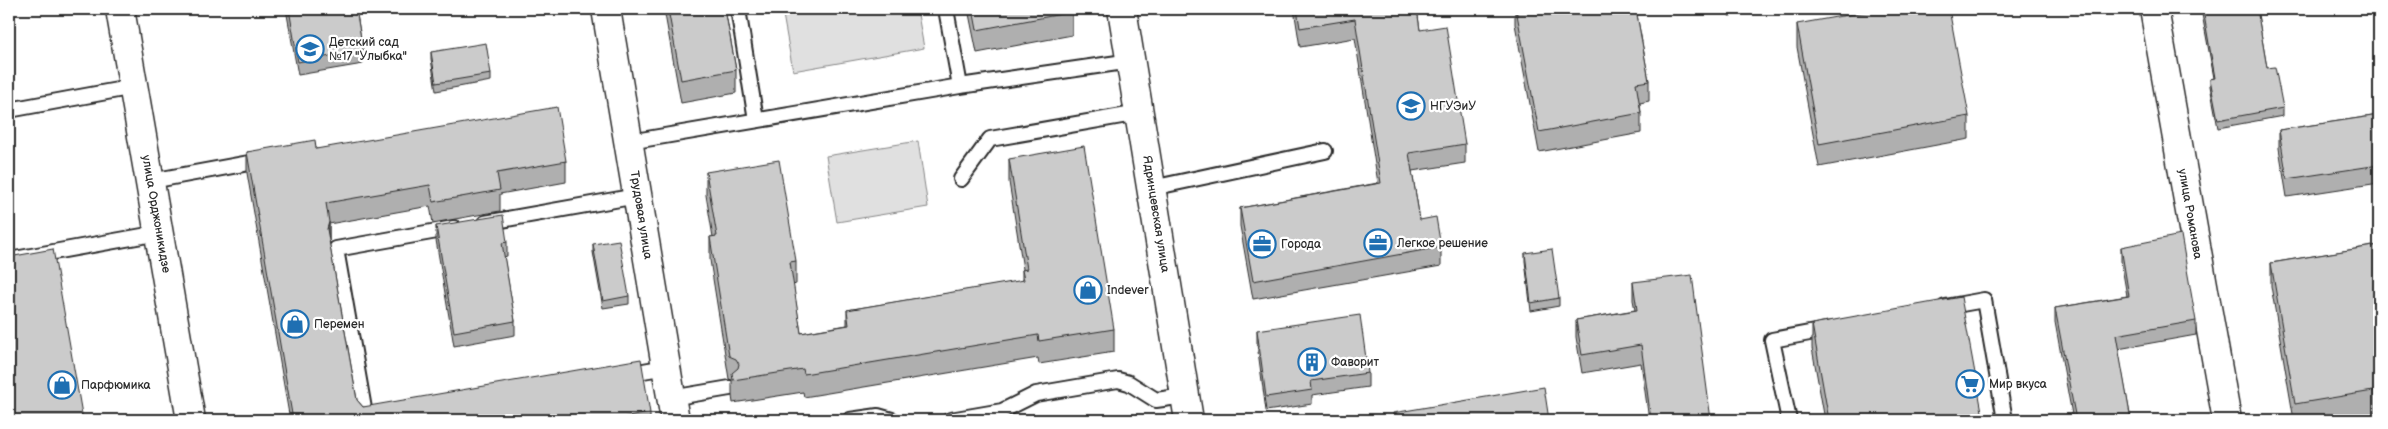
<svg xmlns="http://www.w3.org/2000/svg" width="2388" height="429" viewBox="0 0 2388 429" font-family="'Balsamiq Sans',sans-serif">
	<rect width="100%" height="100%" fill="#fff"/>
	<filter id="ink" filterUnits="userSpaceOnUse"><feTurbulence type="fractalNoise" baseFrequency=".02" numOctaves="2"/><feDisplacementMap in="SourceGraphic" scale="10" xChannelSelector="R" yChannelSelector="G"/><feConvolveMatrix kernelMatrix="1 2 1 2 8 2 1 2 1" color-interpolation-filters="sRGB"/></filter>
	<g filter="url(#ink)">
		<!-- green -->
		<g fill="#e0e0e0" stroke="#868686">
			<path d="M782,9H917L924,48L793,71Z"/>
			<path d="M918,141L928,207L837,222L826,156Z"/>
		</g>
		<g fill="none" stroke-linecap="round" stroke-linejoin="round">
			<!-- service casing -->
			<g stroke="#2b2b2b" stroke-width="18">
				<g id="service">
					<path d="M738,9L756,120"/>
					<path d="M946,9L960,86"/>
					<path d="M9,110L134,87"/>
					<path d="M629,142L960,86L1131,61"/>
					<path d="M961,179L990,139L1139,113"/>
					<path d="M151,181L265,160"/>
					<path d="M1152,188L1325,151"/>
					<path d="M485,223L637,196"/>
					<path d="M9,260L159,233"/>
					<path d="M1945,307L1984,300L2005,420"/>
					<path d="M626,374L666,367"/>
					<path d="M671,398L730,388"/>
					<path d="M366,420L336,249L454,228"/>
					<path d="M850,420L878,416L892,420"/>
					<path d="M950,420L1002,411L1036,394L1118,380L1129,383L1156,400L1185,396"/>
					<path d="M1789,420L1772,340L1831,329"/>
				</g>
			</g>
			<!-- minor casing -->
			<g stroke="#2b2b2b" stroke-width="31">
				<g id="minor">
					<path d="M606,9L675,420"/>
					<path d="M1122,9L1189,420"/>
					<path d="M2154,9L2227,420"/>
				</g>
			</g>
			<!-- secondary casing -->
			<g stroke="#2b2b2b" stroke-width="31">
				<path id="secondary" d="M120,9L191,420"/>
			</g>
			<!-- service -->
			<use href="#service" stroke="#fff" stroke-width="14"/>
			<!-- minor -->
			<use href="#minor" stroke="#fff" stroke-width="28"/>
			<!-- secondary -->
			<use href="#secondary" stroke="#fff" stroke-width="28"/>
		</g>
		<!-- wall -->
		<g fill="#afafaf" stroke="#2b2b2b">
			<path d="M286,9H356L363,50V64L298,75Z"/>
			<path d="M664,9H725L736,70V93L681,103Z"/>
			<path d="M968,9H1072V35L977,53Z"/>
			<path d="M1294,9H1417L1420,30L1465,144V163L1412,171L1420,220L1441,247V266L1253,299L1240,226V208L1378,183L1355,38L1300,47Z"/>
			<path d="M1515,9H1636L1649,81V101L1640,103L1641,113V133L1539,152L1515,24Z"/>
			<path d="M1728,9H1770V10L1729,16Z"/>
			<path d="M2201,9H2257L2267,68L2283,108V116L2218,128L2210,86V79L2214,78Z"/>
			<path d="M1797,24L1969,116V139L1819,167L1797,47Z"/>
			<path d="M431,52L491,74V81L436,91L431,59Z"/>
			<path d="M2379,115V183L2287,197L2279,148V130Z"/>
			<path d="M316,149L566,161V182L500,194V211L433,223L430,206L329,224V241L357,400L363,407L650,413V420H290L247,173V152Z"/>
			<path d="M1009,159L1114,329V352L1039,364L1038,358L804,397L803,392L733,403L732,396V380L729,379L710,260V237H713L706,195V172L796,261V284L793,285L801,333L847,325V310L1022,281V270L1023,269L1009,182Z"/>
			<path d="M436,226L507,242V256L504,257L515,321V335L454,346L436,240Z"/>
			<path d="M593,244L629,296V304L603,308L593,252Z"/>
			<path d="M2379,245V413L2338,420H2294L2271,286V263Z"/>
			<path d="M2121,247L2196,321V335L2118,349L2131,420H2073L2055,322V308L2127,296L2121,261Z"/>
			<path d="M1525,253L1559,298V306L1531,311L1525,261Z"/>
			<path d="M1633,282L1711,420H1649L1641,363L1582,373L1576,337V320L1635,310L1633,300Z"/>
			<path d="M1812,324L1983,417V420H1825L1812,348Z"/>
			<path d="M1257,330L1368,373V387L1312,395V404L1266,411L1257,344Z"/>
		</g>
		<!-- shaded-wall -->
		<path fill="#8e8e8e" stroke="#2b2b2b" d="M329,222V244L327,229Z"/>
		<!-- building -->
		<g fill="#cbcbcb" stroke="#2b2b2b">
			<path d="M289,9H356L363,50L298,62Z"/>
			<path d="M668,9H725L736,70L681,80Z"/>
			<path d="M973,9H1072V12L977,30Z"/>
			<path d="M1297,9H1417L1420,30L1446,26L1465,144L1409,153L1420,220L1436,217L1441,247L1253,281L1240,208L1381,183L1355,19L1300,28Z"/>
			<path d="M1516,9H1636L1649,81L1636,83L1641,113L1539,132Z"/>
			<path d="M1881,9H1949L1969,116L1819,144L1797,24Z"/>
			<path d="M2203,9H2257L2267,68L2275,67L2283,108L2218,120L2210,79L2215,78Z"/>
			<path d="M486,43L491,74L436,83L431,52Z"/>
			<path d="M557,107L566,161L497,173L500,190L433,202L430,185L326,203L329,222L327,229L357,400L363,407L641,359L650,413L610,420H293L247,152L315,140L316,149Z"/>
			<path d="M2379,115V165L2287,179L2279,130Z"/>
			<path d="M1084,146L1114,329L1039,341L1038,335L804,374L803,369L733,380L732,373L738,368L739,364L736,359L729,356L710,237L717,236L706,172L779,160L796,261L790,262L801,333L849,325L847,310L1024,280L1022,270L1027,269L1009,159Z"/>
			<path d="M503,215L507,242L502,243L515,321L454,332L436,226Z"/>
			<path d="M2181,235L2196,321L2116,335L2131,420H2076L2055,308L2129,296L2121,247Z"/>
			<path d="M619,240L629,296L603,301L593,244Z"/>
			<path d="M2379,245V390L2295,404L2271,263Z"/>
			<path d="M53,249L83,420H9V257Z"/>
			<path d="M1552,249L1559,298L1531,303L1525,253Z"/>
			<path d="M1692,275L1711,420H1651L1641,345L1582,355L1576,320L1637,310L1633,282Z"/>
			<path d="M1961,297L1983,417L1964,420H1829L1812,324Z"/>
			<path d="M1360,315L1368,373L1311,381L1312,390L1266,397L1257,330Z"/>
			<path d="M1544,387L1549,420H1394L1393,413Z"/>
		</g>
	</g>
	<!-- icons -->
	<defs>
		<g id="school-ring" transform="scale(1.4375)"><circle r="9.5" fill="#fff" stroke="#1f6fb2" stroke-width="1.5"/><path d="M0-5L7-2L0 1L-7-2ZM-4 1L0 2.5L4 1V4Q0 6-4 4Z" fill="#1f6fb2"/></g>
		<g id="university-ring" transform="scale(1.4375)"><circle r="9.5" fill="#fff" stroke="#1f6fb2" stroke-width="1.5"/><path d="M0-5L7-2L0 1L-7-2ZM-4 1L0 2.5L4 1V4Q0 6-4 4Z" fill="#1f6fb2"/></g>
		<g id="office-ring" transform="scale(1.4375)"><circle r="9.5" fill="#fff" stroke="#1f6fb2" stroke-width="1.5"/><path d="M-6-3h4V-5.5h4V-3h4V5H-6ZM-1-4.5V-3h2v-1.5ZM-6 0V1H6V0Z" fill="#1f6fb2"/></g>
		<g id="shop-ring" transform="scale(1.4375)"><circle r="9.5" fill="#fff" stroke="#1f6fb2" stroke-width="1.5"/><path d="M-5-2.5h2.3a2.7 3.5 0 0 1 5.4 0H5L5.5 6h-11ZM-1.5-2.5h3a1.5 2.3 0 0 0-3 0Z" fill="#1f6fb2"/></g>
		<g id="building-ring" transform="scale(1.4375)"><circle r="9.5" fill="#fff" stroke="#1f6fb2" stroke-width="1.5"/><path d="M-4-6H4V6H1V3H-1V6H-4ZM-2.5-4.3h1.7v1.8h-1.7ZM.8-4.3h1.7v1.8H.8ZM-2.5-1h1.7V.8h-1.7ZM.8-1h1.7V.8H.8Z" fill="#1f6fb2"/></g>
		<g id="supermarket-ring" transform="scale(1.4375)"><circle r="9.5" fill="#fff" stroke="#1f6fb2" stroke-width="1.5"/><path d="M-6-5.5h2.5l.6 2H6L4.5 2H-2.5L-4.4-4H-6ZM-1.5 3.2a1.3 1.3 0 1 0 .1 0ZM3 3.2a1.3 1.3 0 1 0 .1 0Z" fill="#1f6fb2"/></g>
	</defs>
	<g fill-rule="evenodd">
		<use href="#school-ring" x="310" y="49"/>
		<use href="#university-ring" x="1411" y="106"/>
		<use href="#office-ring" x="1378" y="243"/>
		<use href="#office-ring" x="1262" y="244"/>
		<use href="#shop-ring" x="1088" y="290"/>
		<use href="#shop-ring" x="295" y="324"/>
		<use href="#building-ring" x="1312" y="362"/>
		<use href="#supermarket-ring" x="1970" y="384"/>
		<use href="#shop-ring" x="62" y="385"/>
	</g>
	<g text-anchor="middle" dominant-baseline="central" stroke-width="4.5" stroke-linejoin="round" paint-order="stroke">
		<!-- poi labels -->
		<g font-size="12" fill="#2b2b2b" stroke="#fff" text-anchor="start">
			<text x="329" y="42">Детский сад<tspan x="329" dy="14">№17 "Улыбка"</tspan></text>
			<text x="1430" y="106">НГУЭиУ</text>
			<text x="1397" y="243">Легкое решение</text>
			<text x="1281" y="244">Города</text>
			<text x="1107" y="290">Indever</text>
			<text x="314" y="324">Перемен</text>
			<text x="1331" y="362">Фаворит</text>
			<text x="1989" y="384">Мир вкуса</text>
			<text x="81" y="385">Парфюмика</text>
		</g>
		<!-- street labels -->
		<g font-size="12" fill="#2b2b2b" stroke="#fff">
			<text transform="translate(156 214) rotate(80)">улица Орджоникидзе</text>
			<text transform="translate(1156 214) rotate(81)">Ядринцевская улица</text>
			<text transform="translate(2190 214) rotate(80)">улица Романова</text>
			<text transform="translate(641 215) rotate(81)">Трудовая улица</text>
		</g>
	</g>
	<!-- margin -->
	<rect width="2388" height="429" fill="none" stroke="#fff" stroke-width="30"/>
	<rect x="15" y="15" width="2358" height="399" fill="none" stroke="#2b2b2b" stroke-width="2" filter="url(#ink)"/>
</svg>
